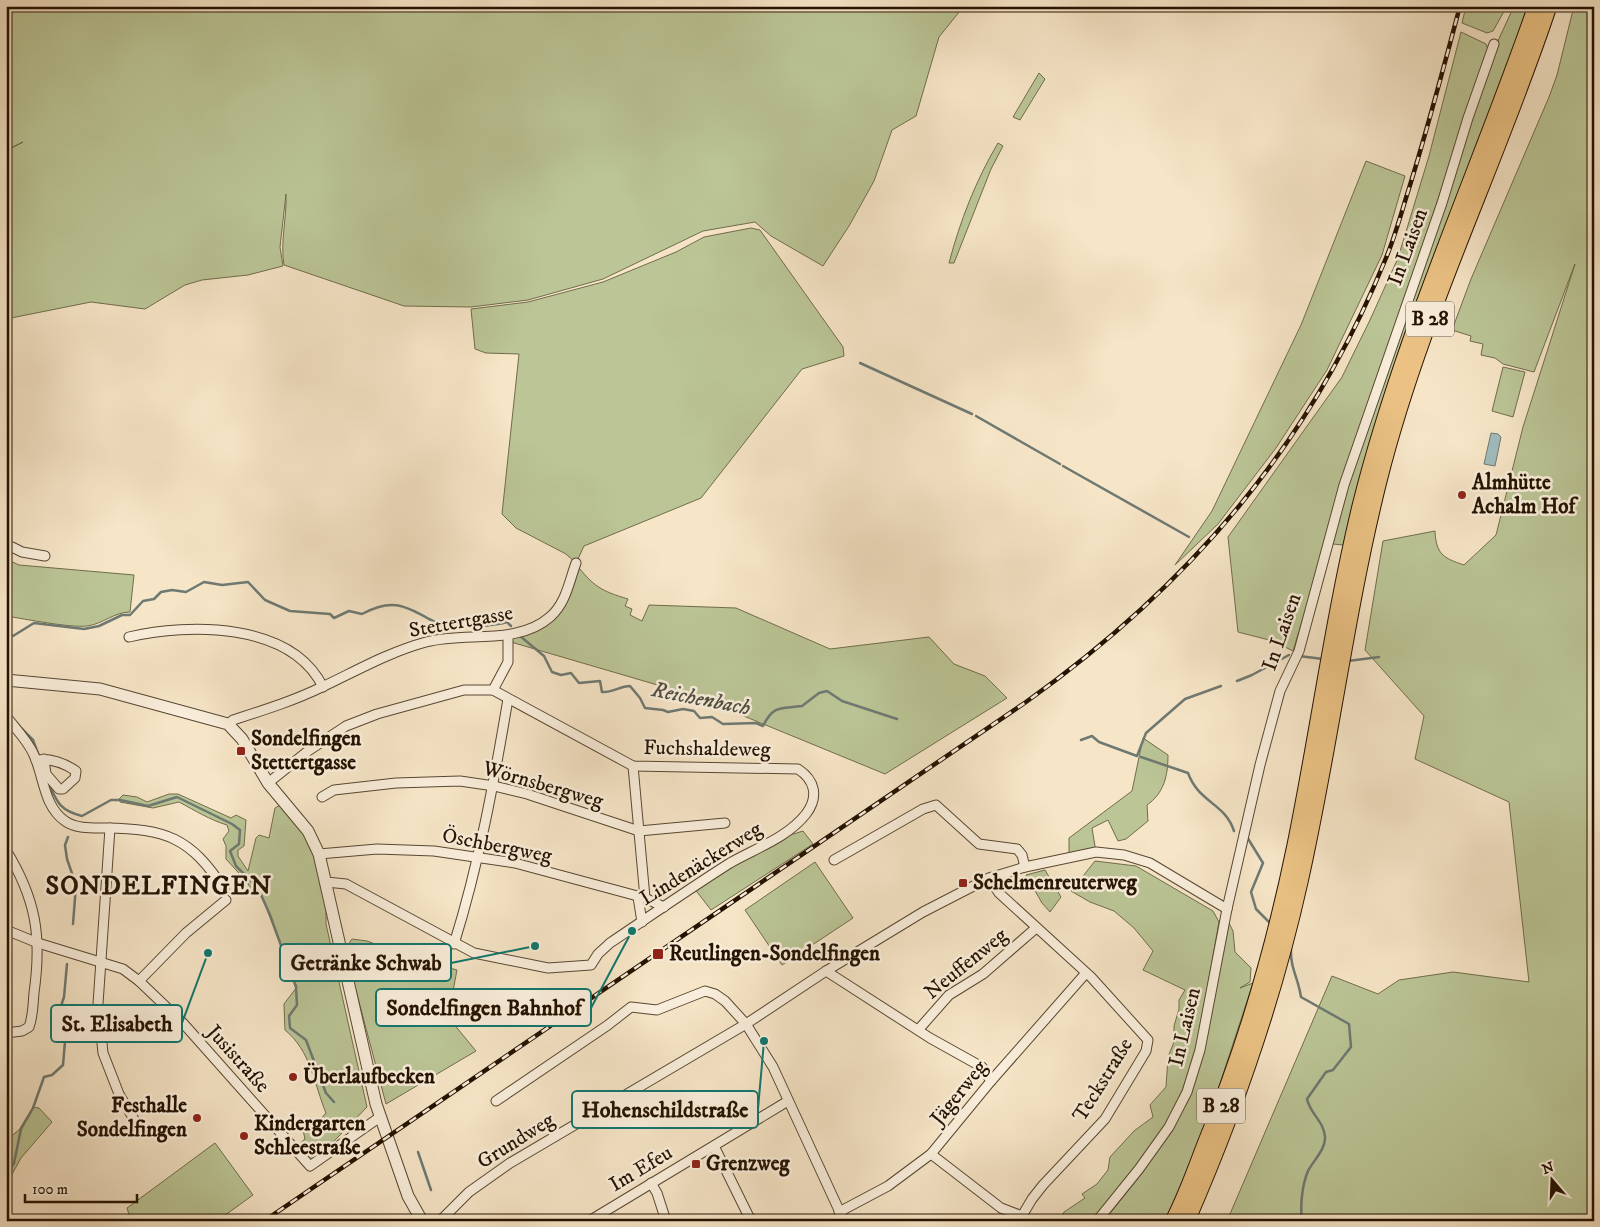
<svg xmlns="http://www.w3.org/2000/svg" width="1600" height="1227" viewBox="0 0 1600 1227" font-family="'IM FELL DW Pica',serif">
	<rect width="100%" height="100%" fill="#f6e5c7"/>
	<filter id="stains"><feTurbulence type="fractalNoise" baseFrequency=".004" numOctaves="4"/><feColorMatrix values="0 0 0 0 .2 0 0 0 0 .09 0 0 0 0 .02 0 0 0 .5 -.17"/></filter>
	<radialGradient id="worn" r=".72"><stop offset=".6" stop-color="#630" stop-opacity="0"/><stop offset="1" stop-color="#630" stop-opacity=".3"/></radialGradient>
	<!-- green -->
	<g fill="#bbc596" stroke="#706c4b">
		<path d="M6,6H964L939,37L916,116L892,130L874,181L849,226L823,266L771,236L755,222L703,231L603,279L528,300L471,307L404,306L284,265C280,241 287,218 286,194L280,247L283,266L248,275L202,280L185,285L145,309L91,302L6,319V151L23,142L6,150Z"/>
		<path d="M1466,6H1507L1493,31L1487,33L1462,23Z"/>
		<path d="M1514,6H1527L1514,51L1401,344L1375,426L1343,545L1333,544L1347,486L1479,93L1497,43Z"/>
		<path d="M1574,6H1594V1221H1227L1332,976L1378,994L1399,980L1453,972L1529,982L1509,802L1415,759L1424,716L1365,650L1383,541L1435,531C1436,554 1443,558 1464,565L1496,535L1523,427L1575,264L1534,372L1503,364L1495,358L1481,355L1483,344L1470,341L1471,336L1452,330L1471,279L1549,97L1557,75Z"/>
		<path d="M1461,32L1486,44L1488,49L1343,485L1293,651L1273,641L1238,632L1228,537L1342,377L1370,320L1398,258L1429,156Z"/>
		<path d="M1039,73L1045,79L1020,120L1013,117Z"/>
		<path d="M998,143L1003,146L991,169L954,263H949C960,221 976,180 998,143Z"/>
		<path d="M1366,161L1405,176L1382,255L1327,370L1276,448L1218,524L1175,565L1212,511L1301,325Z"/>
		<path d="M751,228L760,230L843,347L844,356L802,369L701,498L584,546L576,563L566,554L516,528L502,514L519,354L486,353L475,349L471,309L528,302L603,282L676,252L704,237Z"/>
		<path d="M1503,367L1525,372L1513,417L1492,411Z"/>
		<path d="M6,559L19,565L134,575L130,612C114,612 103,624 87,626C69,628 26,619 6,616Z"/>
		<path d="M576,564C593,586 601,591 628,599L625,606L632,609L630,615L642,621L649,605L736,608L830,649L929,637L954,664L985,676L1007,698L885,774L695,696L487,635C511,633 544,625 559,603C566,592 570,576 576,564Z"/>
		<path d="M1143,738L1168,755C1168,776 1164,793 1147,805L1148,821L1126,839L1118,841L1108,820L1092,828L1096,852L1069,854V838L1132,791Z"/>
		<path d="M169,794H178L231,818L236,815L246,820L244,846L238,850V856L248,871L256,838L259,835L269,838L275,808L280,805L301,822L326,882V924L367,1107L310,1166L295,1148L305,1139L303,1130L306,1125L320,1120L326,1113C314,1084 311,1051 285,1030L284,1004L297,987L259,889V895L254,894L247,882L226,859V846L223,839L229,831L227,825C210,820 194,810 179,802L153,808L120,802L119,799L123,795L137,797L147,802Z"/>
		<path d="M803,831L813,844L711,910L694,888L787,836Z"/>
		<path d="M1095,861L1136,866L1213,911L1219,922L1196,1052L1182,1091L1166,1125L1137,1169L1093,1221H1059L1064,1212L1085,1198L1082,1194L1097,1184L1108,1170L1110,1157L1134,1131L1153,1117L1150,1105L1166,1087L1168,1057L1174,1042V1026L1179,1009V1000L1185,990L1143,970L1153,951L1134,928L1114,911L1090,902L1071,891Z"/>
		<path d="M815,862L853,918L782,965L745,910Z"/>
		<path d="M1045,870L1061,897L1050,912L1042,903L1026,875Z"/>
		<path d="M1229,923L1233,931L1235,952L1251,968L1250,982L1240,988L1253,983L1206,1126L1165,1221H1104L1143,1172L1171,1128L1188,1092Z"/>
		<path d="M352,939L367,941L412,958L457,970L448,1017L476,1051L386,1104L345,949Z"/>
		<path d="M33,1107L39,1108L52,1122L21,1158L6,1185V1152L10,1137L19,1130Z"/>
		<path d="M215,1143L253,1195L217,1221H131L127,1208Z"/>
	</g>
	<!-- water -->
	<path fill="#a0bdbe" stroke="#6e7972" d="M1491,433L1498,434L1501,437L1495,466L1484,464Z"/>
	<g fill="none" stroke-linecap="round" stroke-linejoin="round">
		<!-- stream -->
		<g stroke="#6e7972" stroke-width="2.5">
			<path d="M860,363L972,414"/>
			<path d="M976,416L1060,464"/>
			<path d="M1063,466L1189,537"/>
			<path d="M6,634L13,636L34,623L84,629L99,626L122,615H130L143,601L154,599L161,592L172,590L186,592L204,582L222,585L248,582L265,600L290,611L330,614L334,618L349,611L362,614C390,599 403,604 429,619C434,621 441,626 446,627C455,629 498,625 507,622L511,626"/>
			<path d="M520,636L544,656L552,672L561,675L571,673L579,683L600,681L602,692C612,693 620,686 630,686L640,698L645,708L663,710L668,712L683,709L694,711L700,718L712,717L723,724L756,723L763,726C774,704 781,709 802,706L819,693L827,691L842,701L897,719"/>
			<path d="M1299,656L1323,659"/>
			<path d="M1348,661L1379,657"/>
			<path d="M1237,681L1252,675L1289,655"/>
			<path d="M6,708L11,716"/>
			<path d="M21,728L33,740L40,759"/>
			<path d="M1081,740L1092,736L1099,742L1137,756L1146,733L1185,699L1221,686"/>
			<path d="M1141,757L1188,773C1199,803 1225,803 1234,831"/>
			<path d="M47,780C57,801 58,810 82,816L111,800H120L148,806L177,797L232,824L240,830L239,844L230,851L236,866L258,888L270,915L296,987L297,1005L289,1016L290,1028L306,1040L326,1093L334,1102"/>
			<path d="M68,837L65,845L67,859L76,885L73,924"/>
			<path d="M1247,837L1263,863L1251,892L1256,909L1272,925"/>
			<path d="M1291,948C1290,968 1298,977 1301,997L1349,1024L1351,1047L1333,1070L1326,1072L1307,1099C1310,1114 1324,1121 1325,1137C1326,1149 1313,1161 1308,1171C1302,1185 1300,1206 1302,1221"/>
			<path d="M418,1152L431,1190"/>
			<path d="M6,1175L14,1163L21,1129L33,1108L44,1077L52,1075L63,1065L67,1018L61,1006L64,997L67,964"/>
		</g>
		<!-- minor casing -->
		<g stroke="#584732" stroke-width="11">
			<g id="minor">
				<path d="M6,544L22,552L45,556"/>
				<path d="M129,637C189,623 291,622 323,687"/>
				<path d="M493,690L508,662V635"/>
				<path d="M6,716C15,728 27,740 33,753C44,775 43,806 65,821C76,829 93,828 106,828C166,829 190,837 224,889"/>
				<path d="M228,724L233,720C264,710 293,701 322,687C356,671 389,652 426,642C465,631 517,646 550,617C566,603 569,582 576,563"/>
				<path d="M36,760C50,758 64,763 76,771L75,778L63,789H59L46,774L44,759"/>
				<path d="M633,766L645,898"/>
				<path d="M268,783L308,751L346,726L377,714L464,690H493L633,766L798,769C815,780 819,797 806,814C787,838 756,848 730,863C689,889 650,916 610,943L598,954L591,965L548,968L474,953L346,884L326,882"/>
				<path d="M322,797L334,790L396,783L460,781L494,786L527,794L639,831L725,823"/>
				<path d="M110,828L98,1004L103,1053L119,1094L142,1133"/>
				<path d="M6,850C36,899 42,936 34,993C33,1004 33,1017 29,1027L22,1031L6,1033"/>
				<path d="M319,854L377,849L434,851L515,863L645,898L664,907"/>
				<path d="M834,860L923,809L936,805L979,844L1017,849L1022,855L1025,867"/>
				<path d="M989,878L999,893L1091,977L1148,1040L1146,1051L1105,1119L1043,1185L1032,1199L1019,1221"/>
				<path d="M638,897L642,922"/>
				<path d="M6,930L38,943L123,969L139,981L182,1022L310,1166L380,1117"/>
				<path d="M454,944C479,864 494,782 508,699"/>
				<path d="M826,971L930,1038L982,1067L991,1081"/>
				<path d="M139,981L186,933L226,900"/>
				<path d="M919,1029L949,995L983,974L1036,928"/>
				<path d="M496,1101L608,1025L631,1007L657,1010L705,991L715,994L725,1001L746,1024L773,1067L844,1221"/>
				<path d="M714,1146L751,1221"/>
				<path d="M931,1154L1001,1208L1022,1216"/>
				<path d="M651,1183L657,1193L666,1221"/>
				<path d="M839,1212L888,1186L931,1154L991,1081L1086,973"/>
				<path d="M440,1221L469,1192L510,1163L746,1024L826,971L923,912L989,878L1025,867L1096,852L1124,855L1150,863L1227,909"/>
				<path d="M589,1221L788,1101"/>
				<path d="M1097,1221L1139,1169L1169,1127L1187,1092L1200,1050L1227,909L1260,765L1280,691L1299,651L1344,485L1442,203L1468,118L1494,44"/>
			</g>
		</g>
		<!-- tertiary casing -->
		<g stroke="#584732" stroke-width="13">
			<path id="tertiary" d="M6,680L100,689L228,724L242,739L268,783L308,831L319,854L376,1104L408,1196L422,1221"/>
		</g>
		<!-- trunk casing -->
		<g stroke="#241200" stroke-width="17">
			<g id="trunk">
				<path d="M1173,1221C1186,1196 1195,1170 1205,1144C1245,1048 1274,947 1295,845C1318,732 1333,618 1360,506C1403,334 1478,173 1536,6"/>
				<path d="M1187,1221C1235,1111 1274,999 1300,882C1330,749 1346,613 1379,481C1420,317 1496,166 1549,6"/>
			</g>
		</g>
		<!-- minor -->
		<use href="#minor" stroke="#f9eedb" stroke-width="9"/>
		<!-- tertiary -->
		<use href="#tertiary" stroke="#f9eedb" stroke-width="11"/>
		<!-- trunk -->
		<use href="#trunk" stroke="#ebc284" stroke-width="15"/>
		<!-- rail casing -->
		<g stroke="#241200" stroke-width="4.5">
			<path id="rail" d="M264,1221L1026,702C1189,586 1310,445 1386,258C1394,239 1400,218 1406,198C1426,135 1443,70 1460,6"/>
		</g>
		<!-- rail -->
		<use href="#rail" stroke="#f9eedb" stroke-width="2.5" stroke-dasharray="8" stroke-linecap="butt"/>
	</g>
	<!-- markers -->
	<g fill="#8f2418" stroke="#f9eedb" stroke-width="2">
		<circle cx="1462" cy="495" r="5"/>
		<rect x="236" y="746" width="10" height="10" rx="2.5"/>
		<rect x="958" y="878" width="10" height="10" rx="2.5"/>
		<rect x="652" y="948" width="12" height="12" rx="2.5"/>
		<circle cx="293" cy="1077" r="5"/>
		<circle cx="197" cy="1118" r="5"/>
		<circle cx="244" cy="1136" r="5"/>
		<rect x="691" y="1159" width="10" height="10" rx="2.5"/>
	</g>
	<g text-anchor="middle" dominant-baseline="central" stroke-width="5" stroke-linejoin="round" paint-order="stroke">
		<!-- shield labels -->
		<g fill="#f9eedb" stroke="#645442" stroke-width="1">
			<rect x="1406" y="301.5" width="48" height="35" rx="4"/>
			<rect x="1197" y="1088.5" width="48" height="35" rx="4"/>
		</g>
		<g font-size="20" font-weight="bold" fill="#241200">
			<text x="1430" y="319">B 28</text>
			<text x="1221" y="1106">B 28</text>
		</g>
		<!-- street labels -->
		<g font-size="21" fill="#241200" stroke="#f9eedb">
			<text transform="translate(1408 247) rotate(-70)">In Laisen</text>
			<text transform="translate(461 622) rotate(-10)">Stettertgasse</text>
			<text transform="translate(1282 632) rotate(-71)">In Laisen</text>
			<text transform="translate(707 749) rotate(1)">Fuchshaldeweg</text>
			<text transform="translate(543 785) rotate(16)">Wörnsbergweg</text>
			<text transform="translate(497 846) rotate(11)">Öschbergweg</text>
			<text transform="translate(701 864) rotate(-32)">Lindenäckerweg</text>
			<text transform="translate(966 964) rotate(-39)">Neuffenweg</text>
			<text transform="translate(1185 1027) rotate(-77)">In Laisen</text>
			<text transform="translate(238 1059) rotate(48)">Jusistraße</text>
			<text transform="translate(1103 1080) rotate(-58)">Teckstraße</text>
			<text transform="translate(959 1093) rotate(-51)">Jägerweg</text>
			<text transform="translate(516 1141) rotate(-32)">Grundweg</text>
			<text transform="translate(641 1169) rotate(-31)">Im Efeu</text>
		</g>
		<!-- poi labels -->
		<g font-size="21" font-weight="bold" fill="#241200" stroke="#f9eedb" text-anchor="start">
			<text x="1472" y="483">Almhütte<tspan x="1472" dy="24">Achalm Hof</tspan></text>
			<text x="251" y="739">Sondelfingen<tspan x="251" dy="24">Stettertgasse</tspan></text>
			<text x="973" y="883">Schelmenreuterweg</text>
			<text x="669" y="954">Reutlingen-Sondelfingen</text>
			<text x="303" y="1077">Überlaufbecken</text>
			<text x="187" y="1106" text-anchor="end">Festhalle<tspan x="187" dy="24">Sondelfingen</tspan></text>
			<text x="254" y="1124">Kindergarten<tspan x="254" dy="24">Schleestraße</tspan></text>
			<text x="706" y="1164">Grenzweg</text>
		</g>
		<!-- water labels -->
		<g font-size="22" font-style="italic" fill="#4f4e42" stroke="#f9eedb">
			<text transform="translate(701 699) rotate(11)">Reichenbach</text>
		</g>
		<!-- district labels -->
		<g font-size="26" font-weight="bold" letter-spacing="1" fill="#241200" stroke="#f9eedb">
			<text x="159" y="886">SONDELFINGEN</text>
		</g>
	</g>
	<!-- callouts -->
	<path fill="none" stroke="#0f766e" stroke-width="2" d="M535 946L451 963M632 931L591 1008M208 953L182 1023M764 1041L758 1109"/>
	<g fill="#0f766e" stroke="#f9eedb" stroke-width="2">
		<circle cx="535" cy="946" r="5"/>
		<circle cx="632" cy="931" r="5"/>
		<circle cx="208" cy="953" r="5"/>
		<circle cx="764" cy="1041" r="5"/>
	</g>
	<g fill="#f9eedb" stroke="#0f766e" stroke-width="2">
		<rect x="280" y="944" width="171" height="37" rx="5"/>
		<rect x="376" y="989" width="215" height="37" rx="5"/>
		<rect x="51" y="1005" width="131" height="37" rx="5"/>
		<rect x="572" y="1091" width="186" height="37" rx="5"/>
	</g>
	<g font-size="22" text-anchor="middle" font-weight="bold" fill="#241200">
		<text x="366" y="970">Getränke Schwab</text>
		<text x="484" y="1015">Sondelfingen Bahnhof</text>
		<text x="117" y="1031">St. Elisabeth</text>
		<text x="665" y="1117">Hohenschildstraße</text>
	</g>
	<!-- margin -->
	<rect width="1600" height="1227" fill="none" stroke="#f6e5c7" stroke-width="25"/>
	<rect x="8" y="8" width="1585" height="1212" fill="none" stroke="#241200" stroke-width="2.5"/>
	<rect x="12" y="12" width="1575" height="1202" fill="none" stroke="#241200"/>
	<!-- north arrow -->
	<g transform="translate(1552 1180) rotate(341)" stroke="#f9eedb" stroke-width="4" paint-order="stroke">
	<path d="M0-4L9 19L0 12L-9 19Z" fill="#241200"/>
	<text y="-8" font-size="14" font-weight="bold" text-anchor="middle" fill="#241200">N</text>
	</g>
	<!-- scale -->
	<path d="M25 1194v8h112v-8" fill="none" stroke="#241200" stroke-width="2.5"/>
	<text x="32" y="1194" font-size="15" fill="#241200" stroke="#f9eedb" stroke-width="4" paint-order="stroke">100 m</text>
	<rect width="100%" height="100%" filter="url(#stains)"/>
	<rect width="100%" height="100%" fill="url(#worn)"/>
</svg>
